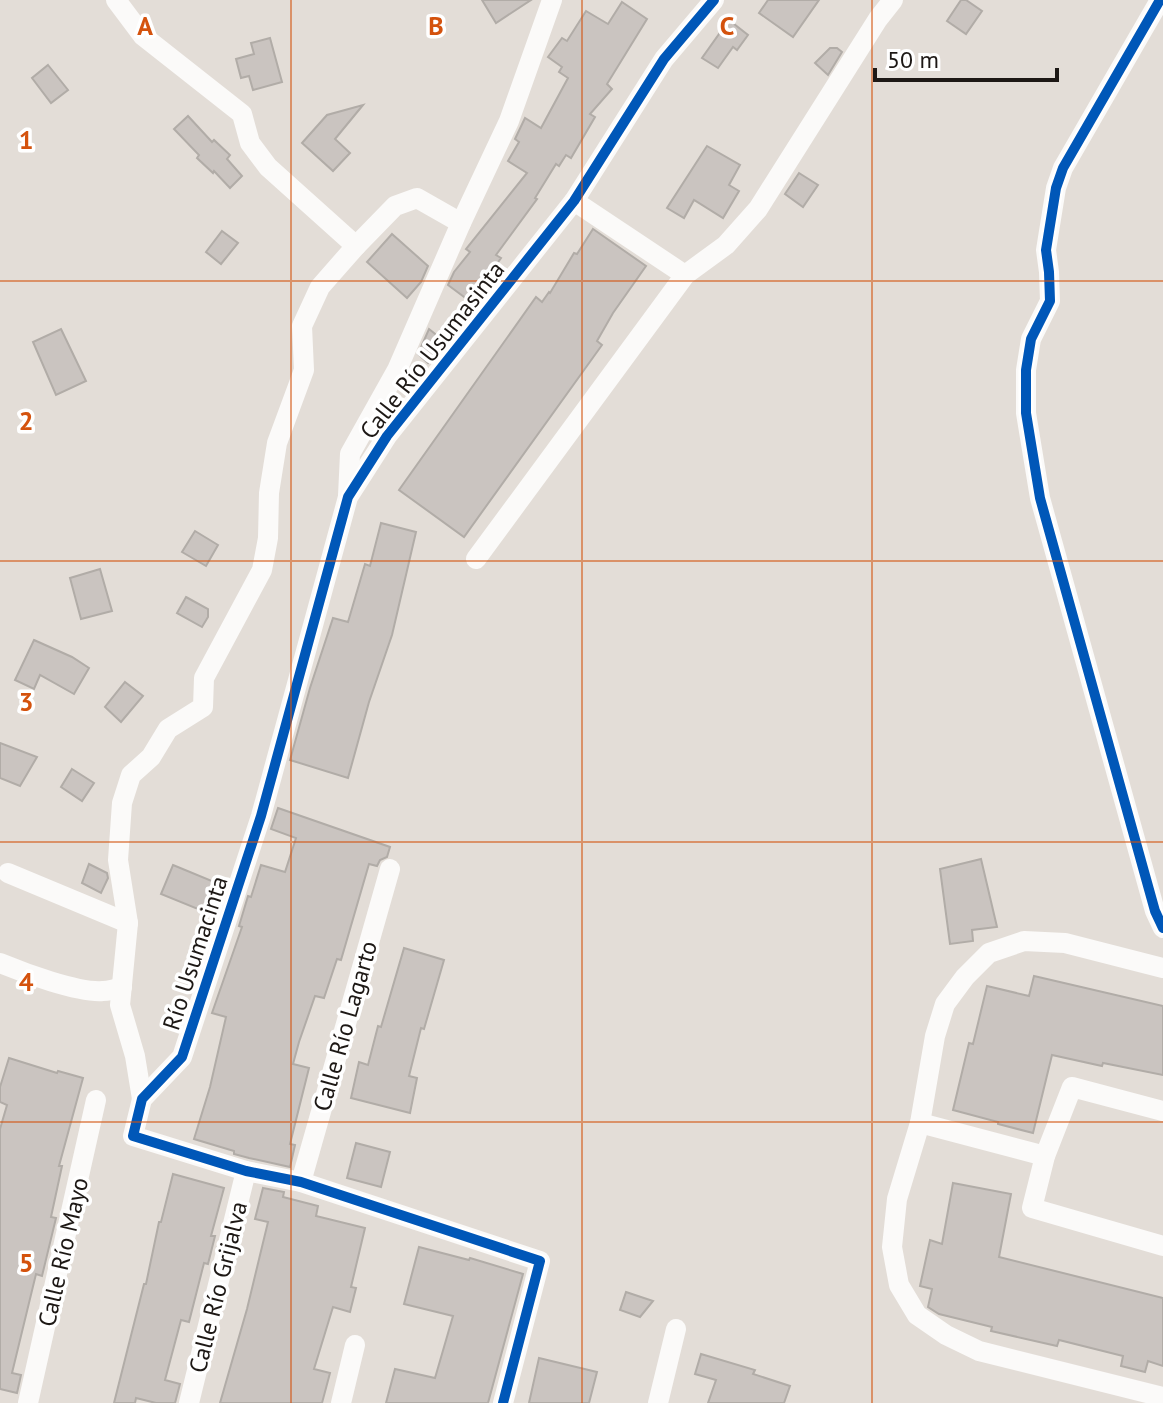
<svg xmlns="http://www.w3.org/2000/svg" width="1163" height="1403" viewBox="0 0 1163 1403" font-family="'PT Sans',sans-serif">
	<rect width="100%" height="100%" fill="#e3ddd7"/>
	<!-- building -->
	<g fill="#cac4c0" stroke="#b1aca7" stroke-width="2">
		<path d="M482,0H531L496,23Z"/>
		<path d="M768,0H819L793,37L759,13Z"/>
		<path d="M961,0H966L982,11L966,34L947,21Z"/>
		<path d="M622,2L647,19L607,84L612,89L590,114L595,117L571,158L566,155L559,166L556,164L535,198L537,199L496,255L501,258L491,272L497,276L475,305L448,285L454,272L470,252L466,249L527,173L508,161L519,142L515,139L525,118L541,128L568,78L559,72L562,67L548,57L562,38L567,41L586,11L608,24Z"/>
		<path d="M729,20L748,35L737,50L733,47L718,68L702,58Z"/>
		<path d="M270,38L282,82L253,90L249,76L241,78L236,59L254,54L251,43Z"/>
		<path d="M830,48H837L842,52L828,75L815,63Z"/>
		<path d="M48,65L68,90L51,103L32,78Z"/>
		<path d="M363,105L335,139L350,153L333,171L302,143L327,115Z"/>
		<path d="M188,116L212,142L214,140L230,155L227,159L242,176L230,188L214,171L213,173L197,158L199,155L174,129Z"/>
		<path d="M707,146L740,165L729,185L739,191L723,218L694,200L684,218L667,208Z"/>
		<path d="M799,173L818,185L803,207L785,194Z"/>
		<path d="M593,229L646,266L613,313L597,341L602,345L464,537L399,490L536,297L542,302L549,292L550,293L574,253L577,254Z"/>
		<path d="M222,231L238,243L221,264L206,252Z"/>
		<path d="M392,234L428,266L421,282L407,298L367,262Z"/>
		<path d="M61,329L86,381L56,395L33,342Z"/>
		<path d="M429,329L445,342L428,363L418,354Z"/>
		<path d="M381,523L416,532L392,635L369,702L348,778L290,760L310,688L333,618L348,622L365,564L370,566Z"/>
		<path d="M195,531L218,545L206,566L182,552Z"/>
		<path d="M100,569L112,611L81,619L70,578Z"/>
		<path d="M186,597L208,609V617L202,627L177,613Z"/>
		<path d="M34,640L72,657L89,668L74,694L40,675L34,689L15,680Z"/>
		<path d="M125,682L143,696L121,722L105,707Z"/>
		<path d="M0,743L37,757L20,786L0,778Z"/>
		<path d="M72,769L94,783L82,801L61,787Z"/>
		<path d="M278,808L390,847L387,857L380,860L377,866L369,864L341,960L337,959L324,998L315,996L299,1042L293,1064L309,1068L290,1144L295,1145L290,1167L249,1158L234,1154V1151L194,1139L210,1087L226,1017L212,1013L242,927L239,926L248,896L251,897L261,865L285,872L296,838L271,829Z"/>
		<path d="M981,859L997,927L972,930L973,941L950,944L940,869Z"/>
		<path d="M89,864L107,873L108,878L101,893L82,883Z"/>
		<path d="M173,865L224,886L215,916L161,894Z"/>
		<path d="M404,948L444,960L424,1029L421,1028L409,1076L417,1078L410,1113L351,1098L359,1062L368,1065L378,1026L381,1027Z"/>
		<path d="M1034,976L1163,1006V1075L1103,1063L1102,1066L1052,1055L1033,1133L998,1124V1122L953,1110L969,1043L973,1044L987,986L1029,996Z"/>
		<path d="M9,1058L57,1073L58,1071L83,1078L59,1166H62L51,1217L56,1218L42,1276L36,1274L12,1373L21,1375L17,1393L0,1389V1129L7,1105L0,1102V1087Z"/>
		<path d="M356,1143L390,1152L381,1187L347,1178Z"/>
		<path d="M173,1174L224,1188L211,1236H215L208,1264L204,1263L189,1322L181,1320L165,1380L180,1384L175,1403H156L136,1398L135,1403H114L144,1284H146L159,1222H161Z"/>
		<path d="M953,1183L1011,1194L999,1257L1163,1298V1366L1148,1361L1145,1372L1121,1366L1123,1356L1059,1340L1057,1346L991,1331L992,1327L939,1314L928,1307L932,1289L920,1286L930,1240L942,1244Z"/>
		<path d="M263,1188L284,1192L283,1197L318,1206L316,1216L365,1228L351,1287L356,1288L350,1312L333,1307L314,1369L330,1373L322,1403H220L247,1309L268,1222L255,1219Z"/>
		<path d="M419,1247L469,1260L470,1258L523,1274L488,1403H386L395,1369L435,1378L453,1316L404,1304Z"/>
		<path d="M626,1292L653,1301L640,1317L620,1310Z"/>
		<path d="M701,1354L755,1370L753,1374L790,1386L784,1403H708L716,1380L695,1374Z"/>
		<path d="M539,1358L597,1372L589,1403H529Z"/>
	</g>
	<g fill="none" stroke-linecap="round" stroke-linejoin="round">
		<!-- minor -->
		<g stroke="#fbfaf9" stroke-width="20">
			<path d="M116,0L143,36L242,114L250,143L268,167L356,246"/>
			<path d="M1160,0L1063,168L1056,188L1046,250L1049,272L1050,301L1031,339L1026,370V413L1040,498L1155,911L1163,928"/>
			<path d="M574,201L685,275"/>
			<path d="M348,496L350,454L397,370L461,223L509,121L552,0"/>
			<path d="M476,559L685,275L726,245L758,209L878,19L893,0"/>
			<path d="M8,873L128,923"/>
			<path d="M0,963C24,973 78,993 103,991C109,991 116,989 122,987"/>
			<path d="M1163,968L1065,943L1024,941L989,953L965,977L945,1004L935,1036L920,1123L897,1199L892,1247L899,1285L917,1315L946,1335L979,1351L1163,1397"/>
			<path d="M142,1099L135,1056L120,1005L128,923L118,860L122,803L131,775L151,757L168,729L203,707L204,678L262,570L268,538L269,493L277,443L304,370L302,326L320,287L356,246L395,206L417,198L461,223"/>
			<path d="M1163,1111L1072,1087L1045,1156L1032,1208L1163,1246"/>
			<path d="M920,1123L1045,1156"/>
			<path d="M301,1182L390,869"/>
			<path d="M28,1403L96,1100"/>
			<path d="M189,1403L246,1171"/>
			<path d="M341,1403L355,1345"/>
			<path d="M503,1403L540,1261L301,1182L246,1171L133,1136L142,1099L182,1057L261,816L348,497L387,436L574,201L664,59L714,0"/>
			<path d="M658,1403L676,1329"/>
		</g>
		<!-- cycleway casing -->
		<g stroke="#fff" stroke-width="15">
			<g id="cycleway">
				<path d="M1160,0L1063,168L1056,188L1046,250L1049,272L1050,301L1031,339L1026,370V413L1040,498L1155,911L1163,928"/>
				<path d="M503,1403L540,1261L301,1182L246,1171L133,1136L142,1099L182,1057L261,816L348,497L387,436L574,201L664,59L714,0"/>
			</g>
		</g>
		<!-- cycleway -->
		<use href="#cycleway" stroke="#0057b8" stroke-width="10"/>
	</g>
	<!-- grid -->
	<path fill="none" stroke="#d4520d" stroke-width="2" stroke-opacity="0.55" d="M291,0V1403M582,0V1403M872,0V1403M0,281H1163M0,561H1163M0,842H1163M0,1122H1163"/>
	<g text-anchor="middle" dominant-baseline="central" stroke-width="7" stroke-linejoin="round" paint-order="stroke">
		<!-- street labels -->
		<g font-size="24" fill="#1d1815" stroke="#fff">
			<text transform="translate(432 350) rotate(-52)">Calle Río Usumasinta</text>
			<text transform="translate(195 953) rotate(-72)">Río Usumacinta</text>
			<text transform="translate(345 1026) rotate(-74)">Calle Río Lagarto</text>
			<text transform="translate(63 1252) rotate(-77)">Calle Río Mayo</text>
			<text transform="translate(218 1287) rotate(-76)">Calle Río Grijalva</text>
		</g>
	</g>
	<g font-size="26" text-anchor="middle" font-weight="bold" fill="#d4520d" stroke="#fff" stroke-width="7" stroke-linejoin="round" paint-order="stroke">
		<text x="145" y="35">A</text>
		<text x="436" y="35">B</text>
		<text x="727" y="35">C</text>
		<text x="26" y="149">1</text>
		<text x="26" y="430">2</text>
		<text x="26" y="711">3</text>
		<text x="26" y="991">4</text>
		<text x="26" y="1272">5</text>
	</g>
	<!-- scale -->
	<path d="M875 68v12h182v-12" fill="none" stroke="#1d1815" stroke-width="4"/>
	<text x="887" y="68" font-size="24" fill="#1d1815" stroke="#ffffff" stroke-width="6" paint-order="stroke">50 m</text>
</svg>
